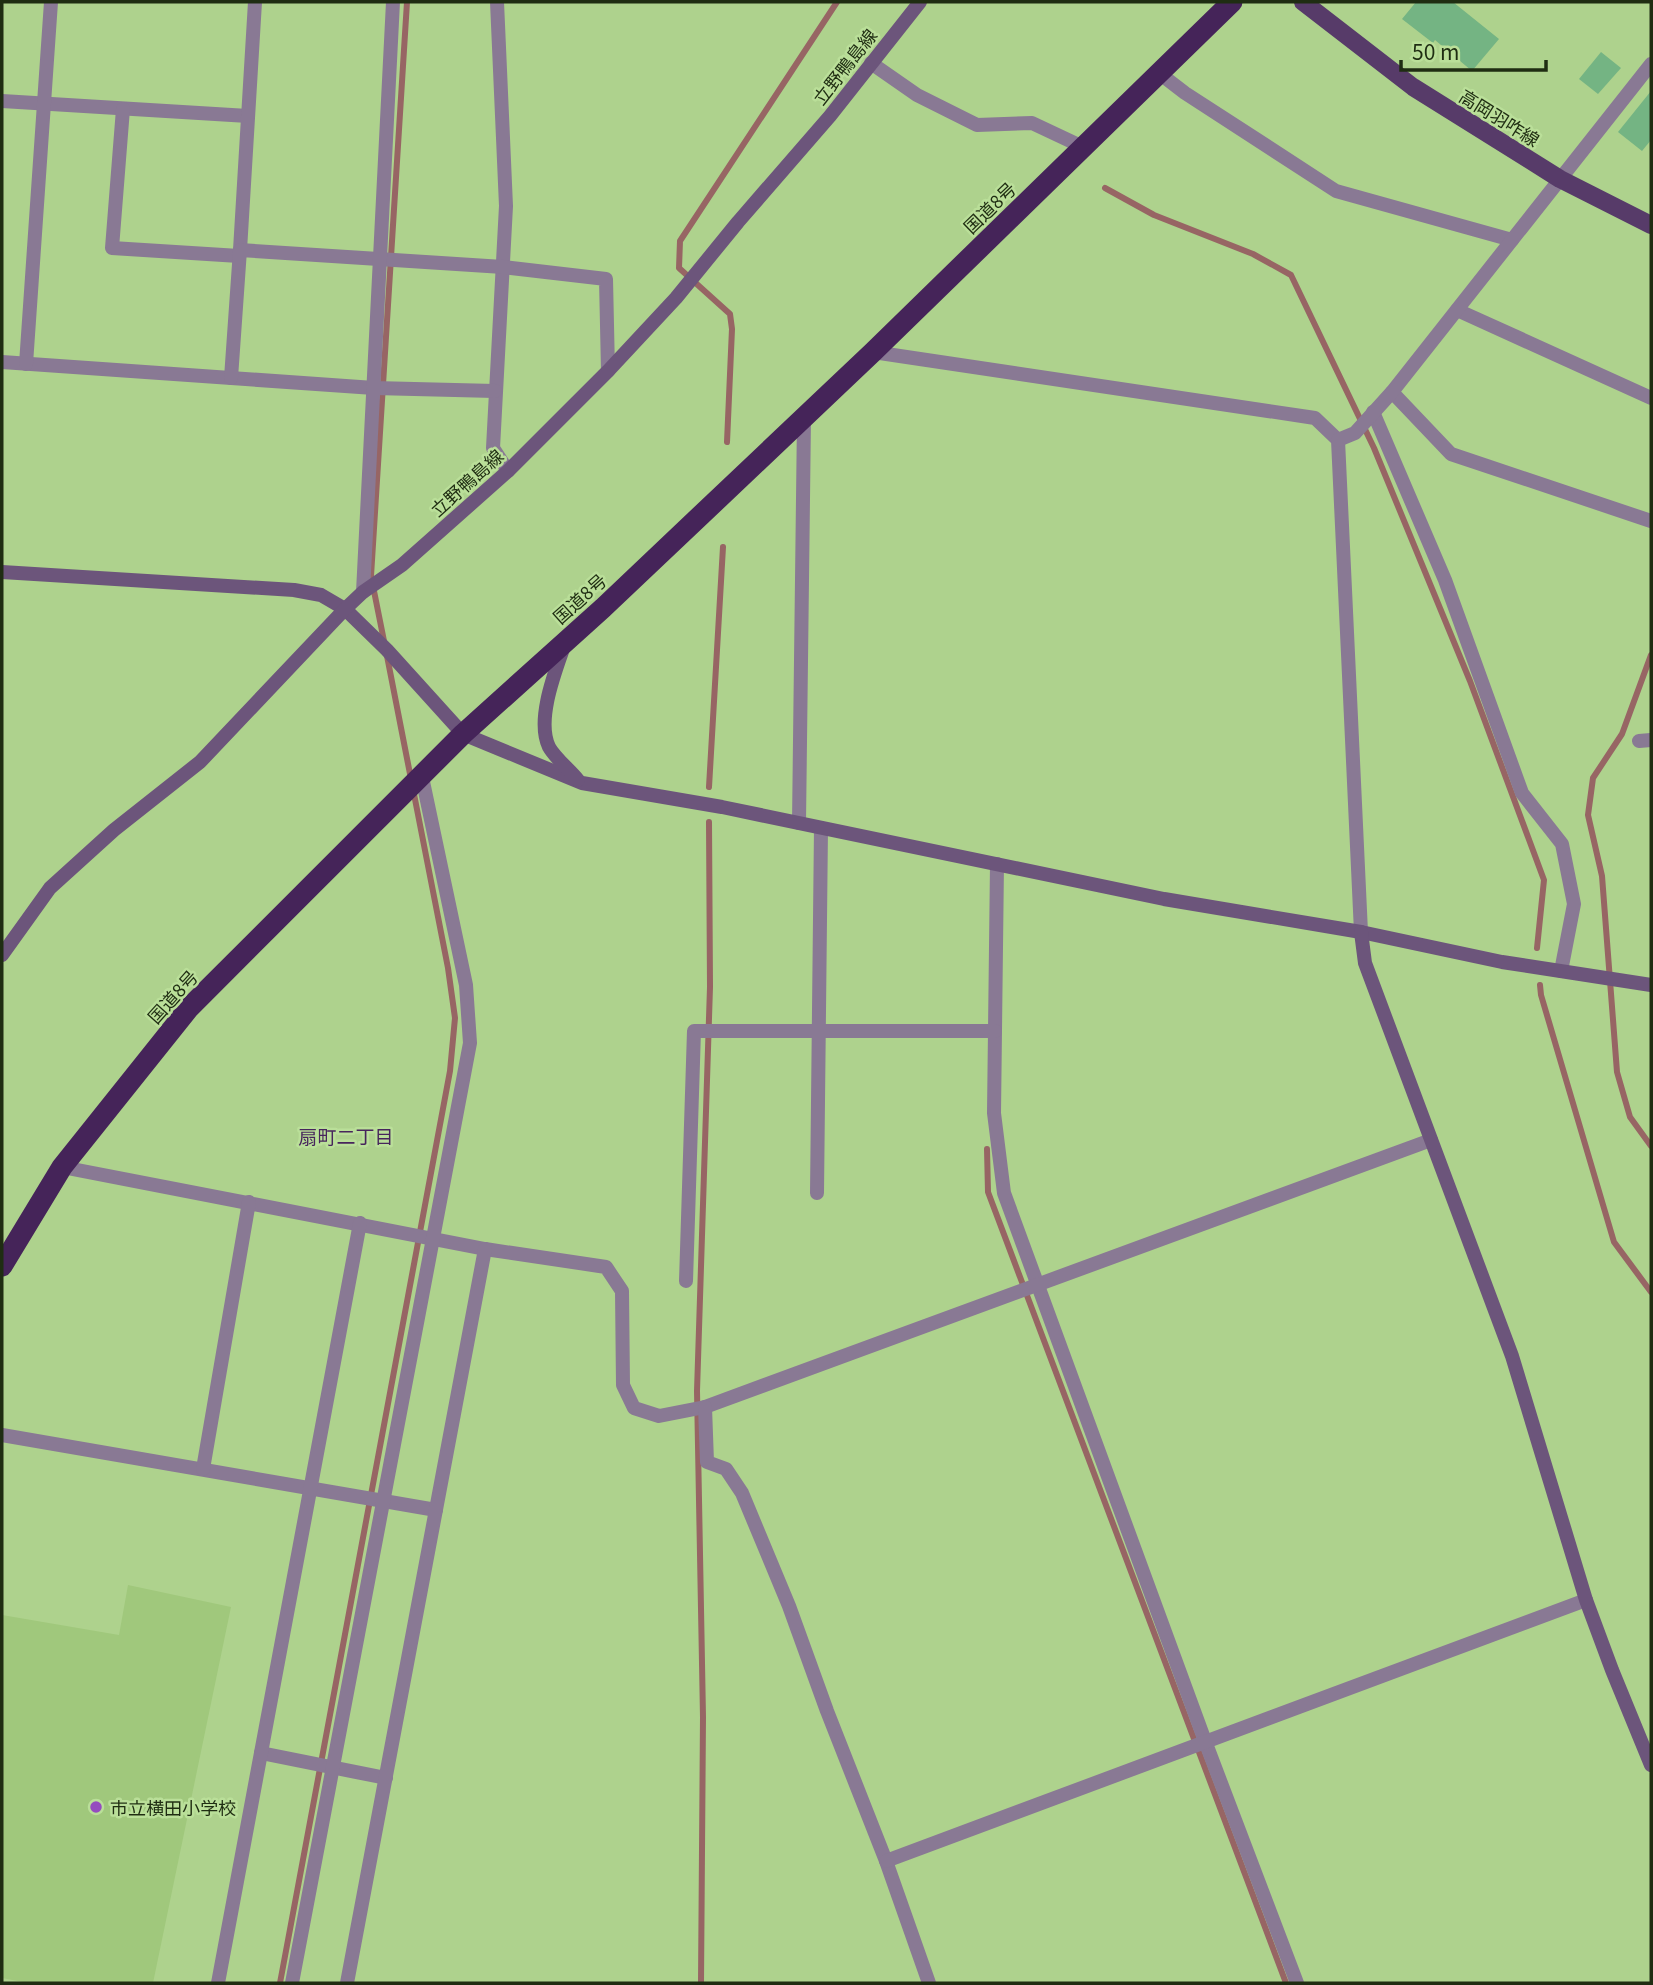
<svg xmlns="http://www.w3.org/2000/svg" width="1653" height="1985" viewBox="0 0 1653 1985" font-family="Georgia,'Noto Sans JP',serif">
	<rect width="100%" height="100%" fill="#aed28d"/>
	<!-- built -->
	<path fill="#a0c87c" d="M128,1585L231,1607L153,1983H28L2,1978V1615L119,1635Z"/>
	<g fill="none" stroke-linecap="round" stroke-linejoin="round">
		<!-- stream -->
		<g stroke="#976564" stroke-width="6">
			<path d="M1105,188L1154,215L1253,254L1291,275L1374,448L1470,681L1544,880L1537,948"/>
			<path d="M727,442L732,329L730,314L679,268L680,241L837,2"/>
			<path d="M384,641L371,576L407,2"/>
			<path d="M1651,655L1622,734L1593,778L1588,815L1602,876L1617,1072L1630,1117L1651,1146"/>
			<path d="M387,656L411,779"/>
			<path d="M709,787L723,547"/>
			<path d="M1540,985L1541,995L1614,1242L1651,1292"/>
			<path d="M987,1149L988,1192L1286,1983"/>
			<path d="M280,1983L450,1071L455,1018L448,968L413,789"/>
			<path d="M701,1983L703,1717L697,1391L710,987L709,822"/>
		</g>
	</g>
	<!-- building -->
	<g fill="#74b483">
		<path d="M1416,2H1453L1499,39L1472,71L1435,40L1433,43L1402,19Z"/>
		<path d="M1601,52L1621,68L1598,94L1579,79Z"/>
		<path d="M1651,91V140L1642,151L1618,132Z"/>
	</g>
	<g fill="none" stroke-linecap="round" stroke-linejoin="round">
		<!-- street -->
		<g stroke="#897994" stroke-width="14">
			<path d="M497,2L506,206L493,448L508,471"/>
			<path d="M871,63L917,95L977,125L1032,123L1083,147"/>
			<path d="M1159,73L1185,93L1336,191L1512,240"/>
			<path d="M2,101L248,116"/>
			<path d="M123,109L112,248L239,256"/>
			<path d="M240,250L255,2"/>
			<path d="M1457,310L1651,398"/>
			<path d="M873,352L1315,418L1338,440L1361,932"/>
			<path d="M2,362L374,388L495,391"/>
			<path d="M26,364L51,2"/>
			<path d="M231,378L240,250L503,267L606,279L608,371"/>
			<path d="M1392,392L1451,454L1651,521"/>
			<path d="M1373,412L1445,580L1522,793L1562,844L1574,904L1561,971"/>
			<path d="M1338,440L1355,433L1392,392L1651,64"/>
			<path d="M363,592L393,2"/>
			<path d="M1639,741L1651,740"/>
			<path d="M799,823L804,418"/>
			<path d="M997,864L994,1113L1004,1193L1205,1741L1297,1983"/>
			<path d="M62,1167L485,1249L606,1267L622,1291L623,1385L634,1408L659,1416L705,1407L1431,1140"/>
			<path d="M817,1193L821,828"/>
			<path d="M686,1281L694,1031H995"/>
			<path d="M705,1407L707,1462L726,1469L742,1493L789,1606L827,1711L886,1861L929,1983"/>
			<path d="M2,1435L436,1510"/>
			<path d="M203,1469L249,1202"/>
			<path d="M261,1753L386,1778"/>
			<path d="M886,1861L1586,1600"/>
			<path d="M218,1983L360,1223"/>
			<path d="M292,1983L470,1043L466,985L422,777"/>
			<path d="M347,1983L485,1249"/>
		</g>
		<!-- secondary -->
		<g stroke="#6c557b" stroke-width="14">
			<path d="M2,572L294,590L321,595L345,609L387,650L463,734L582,783L722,807L1164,899L1361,932L1502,962L1651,985"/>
			<path d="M564,646C555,672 536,720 549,747C555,758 570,770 578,780"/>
			<path d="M1361,932L1365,963L1512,1356L1586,1600L1612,1670L1651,1765"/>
			<path d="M2,955L50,888L114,830L200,762L345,609L363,592L402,565L508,471L608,371L676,298L738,222L830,116L920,2"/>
		</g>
		<!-- primary -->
		<path stroke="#573b69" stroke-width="18" d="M1303,2L1413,87L1560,179L1651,225"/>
		<!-- highway -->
		<path stroke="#452459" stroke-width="21" d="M2,1266L62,1167L189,1008L463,734L603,608L873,352L1232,2"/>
	</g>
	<!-- markers -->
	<circle fill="#954cbf" stroke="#badf99" stroke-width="2.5" cx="96" cy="1807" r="7"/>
	<g text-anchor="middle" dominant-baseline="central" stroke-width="5" stroke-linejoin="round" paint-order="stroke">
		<!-- street labels -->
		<g font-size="18" fill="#1f2d12" stroke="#badf99">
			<text transform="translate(844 66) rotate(-52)">立野鴨島線</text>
			<text transform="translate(1500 117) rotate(32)">高岡羽咋線</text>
			<text transform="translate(989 207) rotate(-44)">国道8号</text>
			<text transform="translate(466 482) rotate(-42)">立野鴨島線</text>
			<text transform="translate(579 598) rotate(-42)">国道8号</text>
			<text transform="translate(172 996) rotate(-48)">国道8号</text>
		</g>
		<!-- poi labels -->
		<g font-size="18" fill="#1f2d12" stroke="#badf99" text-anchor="start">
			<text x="110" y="1807">市立横田小学校</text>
		</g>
		<!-- neighbourhood labels -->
		<g font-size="19" fill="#47255c" stroke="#badf99">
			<text x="346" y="1135">扇町二丁目</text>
		</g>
	</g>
	<!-- border -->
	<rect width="1653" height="1985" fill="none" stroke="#1f2d12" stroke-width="7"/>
	<!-- scale -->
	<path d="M1401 60v10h145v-10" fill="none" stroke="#1f2d12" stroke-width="3.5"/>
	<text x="1412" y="60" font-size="21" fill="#1f2d12" stroke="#badf99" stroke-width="5" paint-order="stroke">50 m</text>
</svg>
